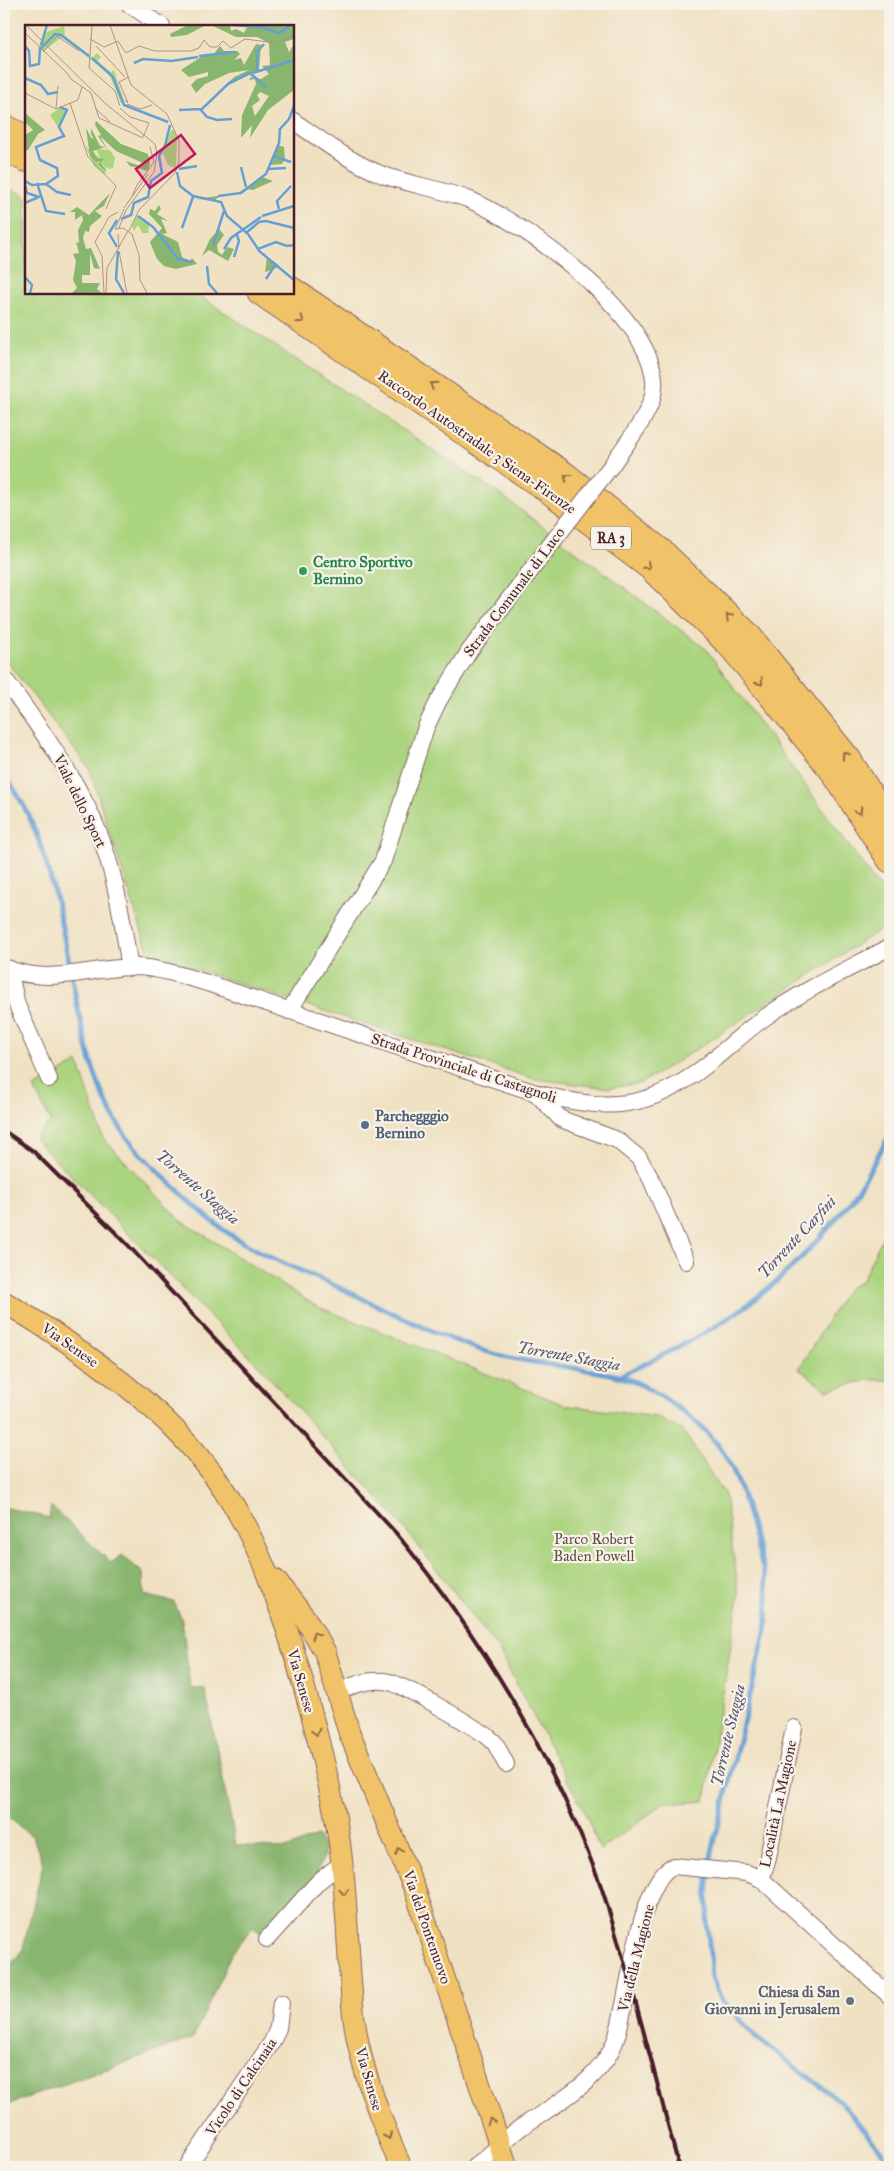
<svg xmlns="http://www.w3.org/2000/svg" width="894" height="2171" viewBox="0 0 894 2171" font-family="'IM FELL Great Primer',serif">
	<rect width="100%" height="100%" fill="#f7f3e8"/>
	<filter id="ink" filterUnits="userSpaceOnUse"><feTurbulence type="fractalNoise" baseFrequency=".02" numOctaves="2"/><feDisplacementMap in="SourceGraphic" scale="10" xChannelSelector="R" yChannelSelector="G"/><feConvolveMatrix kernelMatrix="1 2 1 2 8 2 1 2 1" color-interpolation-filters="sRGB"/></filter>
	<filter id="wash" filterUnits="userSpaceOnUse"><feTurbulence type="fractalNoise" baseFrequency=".0096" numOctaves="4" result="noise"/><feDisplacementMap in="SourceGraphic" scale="20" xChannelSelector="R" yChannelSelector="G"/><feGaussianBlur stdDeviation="1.12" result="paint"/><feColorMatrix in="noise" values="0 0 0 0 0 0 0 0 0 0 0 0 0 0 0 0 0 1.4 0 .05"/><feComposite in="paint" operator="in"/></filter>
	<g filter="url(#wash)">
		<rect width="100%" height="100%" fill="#f0e1c2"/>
		<!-- green -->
		<g fill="#abd47f" stroke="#7a7a55">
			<path d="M4,186L26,196V292L195,293L498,493L706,649L890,902V923L675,1063L641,1083L609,1088L534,1079L149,954L89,768L4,658Z"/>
			<path d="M78,1062L103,1138L180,1220L316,1306L565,1405L656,1417L683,1431L725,1495L739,1596L705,1801L663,1804L600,1850L588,1819L497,1647L401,1524L262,1369L34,1138L51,1122L34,1088Z"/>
			<path d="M890,1222V1380H868L827,1390L799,1369L840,1300L850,1287L861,1282Z"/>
		</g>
		<!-- forest -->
		<path fill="#88b66e" stroke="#696a4c" d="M51,1506L111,1563L122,1555L143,1573L144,1595L174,1602L182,1620L190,1687L205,1689L236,1845L286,1849L317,1836L326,1849L314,1881L265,1936L253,1927L232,1953L193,2038L4,2106V1969L12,1963L23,1949L43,1864L33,1837L4,1814V1507L49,1518Z"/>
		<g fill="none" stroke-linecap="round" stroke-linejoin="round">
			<!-- stream -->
			<g stroke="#659fd4" stroke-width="5">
				<path d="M4,774C14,789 25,806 32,823C54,876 63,933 74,989C83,1034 93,1082 116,1121C134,1151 160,1173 184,1196C198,1209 212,1222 228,1233C263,1257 304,1271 342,1289C388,1310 433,1334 481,1350C527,1365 572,1365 618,1376C638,1381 657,1393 674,1405C722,1439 733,1461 749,1517C760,1557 772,1587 766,1629L712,1852L708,1877L707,1922L712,1978L722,2001L756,2037L841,2102L890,2162"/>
				<path d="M620,1376C655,1359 691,1342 724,1321C776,1288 819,1243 855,1194C868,1175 878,1154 890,1135"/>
			</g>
		</g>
	</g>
	<g filter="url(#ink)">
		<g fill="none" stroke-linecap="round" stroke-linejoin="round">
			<!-- minor casing -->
			<g stroke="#846360" stroke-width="18">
				<g id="minor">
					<path d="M129,4L162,26"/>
					<path d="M292,120C321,140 350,162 383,175C411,185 442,189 470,200C525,223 674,329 652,399C644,423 625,445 611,466"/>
					<path d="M4,678C41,730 80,781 102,841C117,882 123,925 130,968"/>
					<path d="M4,967C47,987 91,967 136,967C160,968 184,976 207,983L536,1093C606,1111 648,1112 708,1064C728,1048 746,1030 767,1016C805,989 849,969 890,947"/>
					<path d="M9,969L17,1005L49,1079"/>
					<path d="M289,1011L383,861L426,727L439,700L470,650L548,548"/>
					<path d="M536,1093L561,1119L617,1140L639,1158L651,1179L686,1261"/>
					<path d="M336,1692C352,1686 367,1679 384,1681C401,1682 469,1724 486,1735L495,1743L506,1764"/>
					<path d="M761,1879L767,1862L794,1728"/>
					<path d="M267,1939L319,1881L342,1863"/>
					<path d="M187,2167L272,2042L278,2028L281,2003"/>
					<path d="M474,2167C490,2156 504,2140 520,2128C555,2104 601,2082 616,2039C628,2004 638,1881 673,1866L747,1873L761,1879L890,1996"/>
				</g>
			</g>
			<!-- major casing -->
			<g stroke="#846360" stroke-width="23">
				<g id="major">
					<path d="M4,1302C73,1343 152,1398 203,1461C261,1532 287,1625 311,1712C324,1762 337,1813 342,1864C348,1916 348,1968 354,2019C361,2071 381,2120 401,2167"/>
					<path d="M275,1580L305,1618L325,1652L349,1732L415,1890L507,2167"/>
				</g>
			</g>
			<!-- highway casing -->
			<g stroke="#846360" stroke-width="27">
				<g id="highway">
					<path d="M4,127L26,138"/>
					<path d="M4,149L26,159"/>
					<path d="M292,290L564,474L662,552L748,635L849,760L890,826"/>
					<path d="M260,292L552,493L650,567L730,645L832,770L890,860"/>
				</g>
			</g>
			<!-- minor -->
			<use href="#minor" stroke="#fff" stroke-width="16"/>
			<!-- major -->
			<use href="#major" stroke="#f1c369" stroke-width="21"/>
			<!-- highway -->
			<use href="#highway" stroke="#f1c369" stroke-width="25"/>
			<!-- rail -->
			<path stroke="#4a1f2b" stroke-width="4" d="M4,1131L33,1151L127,1244L396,1533C481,1638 547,1746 596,1873C605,1895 611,1919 618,1941C641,2016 659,2092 679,2167"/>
			<!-- minor-bridge casing -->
			<g stroke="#846360" stroke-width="18" stroke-linecap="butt">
				<path id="minor-bridge" d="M548,548L611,466"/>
			</g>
			<!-- minor-bridge -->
			<use href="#minor-bridge" stroke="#fff" stroke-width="16"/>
		</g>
		<!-- one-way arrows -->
		<defs><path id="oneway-chevron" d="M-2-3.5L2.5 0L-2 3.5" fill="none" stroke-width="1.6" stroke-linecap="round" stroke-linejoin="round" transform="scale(1.25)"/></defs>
		<g stroke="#956947">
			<use href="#oneway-chevron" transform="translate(301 320) rotate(35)"/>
			<use href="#oneway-chevron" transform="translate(433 385) rotate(-146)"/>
			<use href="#oneway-chevron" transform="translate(567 477) rotate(-142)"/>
			<use href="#oneway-chevron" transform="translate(647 566) rotate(40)"/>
			<use href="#oneway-chevron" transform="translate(729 617) rotate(-136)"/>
			<use href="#oneway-chevron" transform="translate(760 682) rotate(51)"/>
			<use href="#oneway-chevron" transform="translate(845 755) rotate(-128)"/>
			<use href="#oneway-chevron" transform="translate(859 811) rotate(57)"/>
			<use href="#oneway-chevron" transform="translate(315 1635) rotate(-121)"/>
			<use href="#oneway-chevron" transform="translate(316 1732) rotate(75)"/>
			<use href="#oneway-chevron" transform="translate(399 1851) rotate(-113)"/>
			<use href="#oneway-chevron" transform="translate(344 1892) rotate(86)"/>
			<use href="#oneway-chevron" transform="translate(491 2121) rotate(-108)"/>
			<use href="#oneway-chevron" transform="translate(388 2136) rotate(67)"/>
		</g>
	</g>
	<!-- markers -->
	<circle fill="#2e9e5b" stroke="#f7f3e8" stroke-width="2" cx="303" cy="571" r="5"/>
	<circle fill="#5c6f8a" stroke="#f7f3e8" stroke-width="2" cx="365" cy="1125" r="5"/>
	<circle fill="#6b7280" stroke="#f7f3e8" stroke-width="2" cx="850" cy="2001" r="5"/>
	<g text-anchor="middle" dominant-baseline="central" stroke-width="4.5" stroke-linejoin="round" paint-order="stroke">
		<!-- shield labels -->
		<rect fill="#f7f3e8" stroke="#7e5f64" stroke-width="1" x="591" y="526.5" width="40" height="23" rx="4"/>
		<g font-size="14" font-weight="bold" fill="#4a1f2b">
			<text x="611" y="538">RA 3</text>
		</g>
		<!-- street labels -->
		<g font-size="15" fill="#4a1f2b" stroke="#f7f3e8">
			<text transform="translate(477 442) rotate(35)">Raccordo Autostradale 3 Siena-Firenze</text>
			<text transform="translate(514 592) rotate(-53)">Strada Comunale di Luco</text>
			<text transform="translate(80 801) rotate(64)">Viale dello Sport</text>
			<text transform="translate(464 1068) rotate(18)">Strada Provinciale di Castagnoli</text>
			<text transform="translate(70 1345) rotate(35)">Via Senese</text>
			<text transform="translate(301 1681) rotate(74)">Via Senese</text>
			<text transform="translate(778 1804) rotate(-78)">Località La Magione</text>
			<text transform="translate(427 1927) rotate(71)">Via del Pontenuovo</text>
			<text transform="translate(636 1958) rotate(-76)">Via della Magione</text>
			<text transform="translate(369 2079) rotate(74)">Via Senese</text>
			<text transform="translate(241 2087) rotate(-56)">Vicolo di Calcinaia</text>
		</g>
		<!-- leisure labels -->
		<g font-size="15" font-weight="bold" fill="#27864d" stroke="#f7f3e8" text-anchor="start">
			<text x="313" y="562">Centro Sportivo<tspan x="313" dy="17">Bernino</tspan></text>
		</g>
		<!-- service labels -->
		<g font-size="15" font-weight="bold" fill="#4e5e75" stroke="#f7f3e8" text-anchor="start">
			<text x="375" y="1116">Parchegggio<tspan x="375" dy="17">Bernino</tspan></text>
		</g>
		<!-- park labels -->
		<g font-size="15" fill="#624c40" stroke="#f7f3e8">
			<text x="594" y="1539">Parco Robert<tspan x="594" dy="17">Baden Powell</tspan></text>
		</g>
		<!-- worship labels -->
		<g font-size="15" font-weight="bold" fill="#5b616d" stroke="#f7f3e8" text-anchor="end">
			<text x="840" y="1992">Chiesa di San<tspan x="840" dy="17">Giovanni in Jerusalem</tspan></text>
		</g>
		<!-- water labels -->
		<g font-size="16" font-style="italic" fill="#55526f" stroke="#f7f3e8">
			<text transform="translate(198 1187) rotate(41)">Torrente Staggia</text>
			<text transform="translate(797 1237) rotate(-47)">Torrente Carfini</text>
			<text transform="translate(569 1356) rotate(10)">Torrente Staggia</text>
			<text transform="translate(728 1735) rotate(-77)">Torrente Staggia</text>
		</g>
	</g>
	<!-- overview -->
	<g transform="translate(25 25)">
		<rect width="269" height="269" fill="#f0e1c2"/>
		<path d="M39,1L40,11L68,33L72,28L76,32L72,36L86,47L89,45L100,79L96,78L84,49L37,12L18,26L13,23L22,7ZM35,83L41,86L33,102L25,90ZM146,105L150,106L152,114L151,143L143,140L138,128ZM60,120L81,145L77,138L79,134L72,133L69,126L72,131L75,133L71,124L85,125L90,133L88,143L84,144L82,141L80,150L69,141ZM112,190L124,200L123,208H117L113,200L109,206L107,201Z" fill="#abd47f"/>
		<path d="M163,0H181L162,10L146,12L145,9ZM186,0H205L206,6L211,4L219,8L223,0H269V14L260,17L264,27L269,19V65L243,85L225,113L227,100L216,113L217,90L231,59L230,54L224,55L226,52L236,54L244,49L237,41L245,40L244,18L232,12H211ZM235,67L244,71L230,91L227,81L235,75L232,70ZM231,19L236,20L234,45L200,62L190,72L209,52L224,45L204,48L180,59L171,68L166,60L172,54L183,51V47L164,52L156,45L179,30H188L195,21L199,26H212L215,29L209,35L216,33L219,40ZM0,88L20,105L13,109L3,125H0V110L8,105L0,97ZM71,96L96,119L123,129L125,138L123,146L105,141L101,136L115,141L118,138L91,126L75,111L82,124L81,123L73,111L76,110L70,100ZM61,103L67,114L68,112L66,109V103L75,121L80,122L68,126L72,133L79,134L76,138L81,146L74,140L75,136L71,137L65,131ZM252,120L259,122L260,134L257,139L245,140ZM237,152L248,156L228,165L221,164L218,168L195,171L190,175L171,174L213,168ZM85,168L79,181L70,186L77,191L65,201L64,207L60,206L58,213L61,224L66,223L75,244L69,243L65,229V250H57V258H75L72,264L77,268H47L52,263L48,255L51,236L48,229L54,228L51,217L54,218L53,205L58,195L57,190L50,195V187H45L52,182L64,190ZM134,180L136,184L132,189L143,196L136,194L142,208L137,209L153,217L157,232L165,236L167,233L172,239L151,244L139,241L132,234L125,217L137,203L124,189L125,184L130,186ZM194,204L199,210L192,220L193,227L197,230L202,222L209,224L203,236L184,225L177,231L185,214ZM242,232L251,238L255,242L240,247Z" fill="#88b66e" fill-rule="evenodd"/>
		<path fill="none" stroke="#659fd4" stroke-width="2.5" d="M206,0L236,2L254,8L266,0M16,20L22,0M0,21L4,26L5,41L14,39L15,24L30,9L36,10L64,31M174,31L210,27M67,33L88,52L99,80L143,97M109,38L118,34L147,36L173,32M232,45V27L239,19M228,48L269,35M0,53L16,60L23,69L33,67M175,84L182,92L192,95L207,94M154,85L177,84L204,58L225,48L242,63M248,131L266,137M216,142L221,162M154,144L172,141M244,144L261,143M152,147L155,161L168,171L196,177L202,191L223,209L233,224L251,217L262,221L269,220M0,156L7,160L21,159L33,151L32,143L15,135L11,122L39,111L34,102L42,85L35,82M12,158L21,186L40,189M21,159L32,167L46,170M0,160L2,168L14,172L0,178M193,171L216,168L241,149L254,118L255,104L264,94L269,81M254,184L252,176L266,161M113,191L128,202L153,234L167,237M237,191L269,181M96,194L106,190L109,178L123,172L126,156L137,148L134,131L140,121L145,100M157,203L168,172M222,207L234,197L241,196L269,203M188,220L199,186M92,222L84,208L92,195M199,224L206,213L236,192M233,225L269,255M93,226L91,254L99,268M209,232L214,216L212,210M182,241L184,259L192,268M0,252L7,260L5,268M241,254L250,240"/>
		<path fill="none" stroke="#ae9386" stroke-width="1" d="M1,0L81,79L130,119L132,129L129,147L101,185L94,203M85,0L106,60L142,89L154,116V136L150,148L114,185L104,206M67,1L64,43L90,66L95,81M0,8L42,48L46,54M65,14L79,22L93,16L101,28L114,21L130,26H166L174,23L179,15L185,22H192L198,16L206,23L220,14L251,18L269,11M71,21L100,52M18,27L32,11L54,26M46,54L66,68L74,93L118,113M0,68L31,84L53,75L57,62M100,75L103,78L94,57L104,52M45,78L63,132L91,161L81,184M102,79L115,84L127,80M31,83L33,61M70,83L85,97M95,83L105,92L124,98M118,112L124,98M107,171L112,160L129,137L125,122M99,183L123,149M99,184L90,204L98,203L107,209L114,230L115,255L122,268M93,209L94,224M94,226L102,268M79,268L77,231L70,217L84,192L93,187M81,268L82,243L103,206"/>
		<path fill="#c2185b" fill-opacity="0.15" stroke="#c2185b" stroke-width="2.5" d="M156,110L170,129L125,163L111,144Z"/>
		<rect width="269" height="269" fill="none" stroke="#4a1f2b" stroke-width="2.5"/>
	</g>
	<!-- margin -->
	<rect width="894" height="2171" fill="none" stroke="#f7f3e8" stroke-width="20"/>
</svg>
